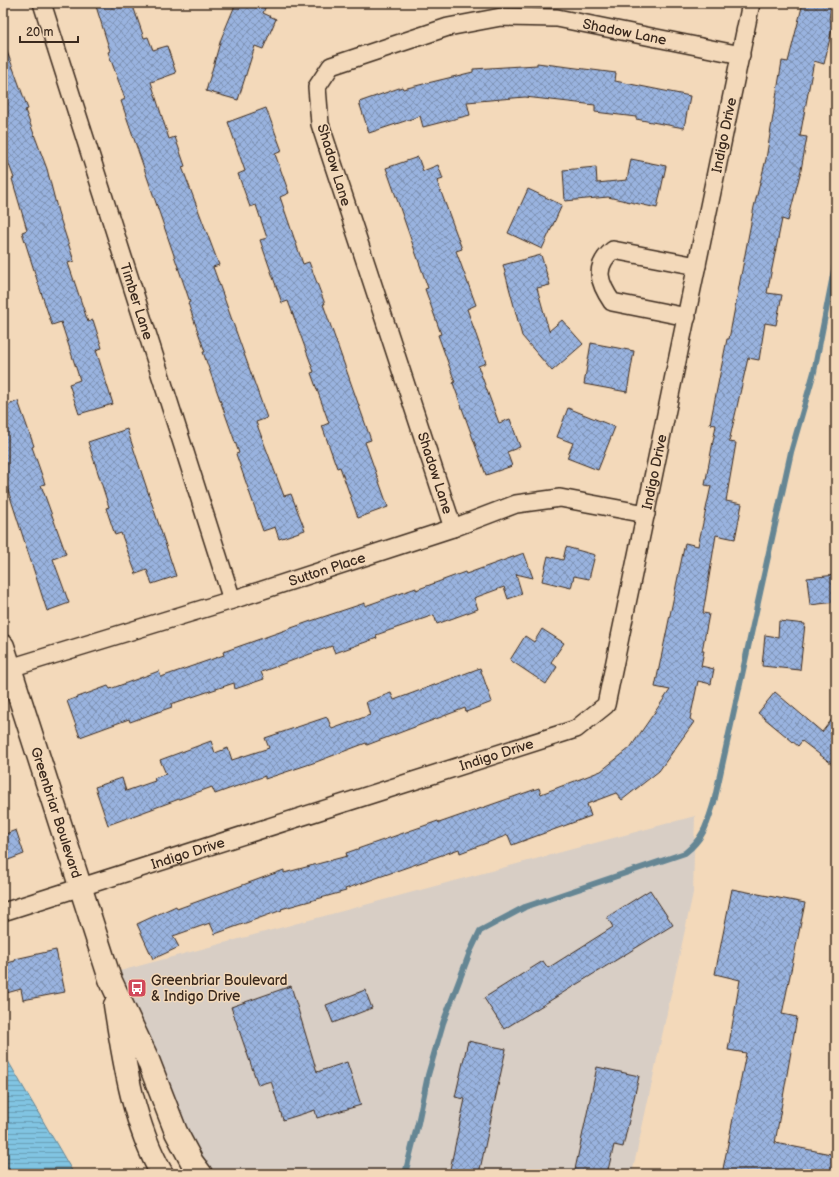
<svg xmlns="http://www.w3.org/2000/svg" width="839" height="1177" viewBox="0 0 839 1177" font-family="'Balsamiq Sans',sans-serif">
	<defs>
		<pattern id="water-rules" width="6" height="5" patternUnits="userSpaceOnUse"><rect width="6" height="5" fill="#81c4e2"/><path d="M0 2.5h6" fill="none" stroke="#6b9fb7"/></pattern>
		<pattern id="building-cross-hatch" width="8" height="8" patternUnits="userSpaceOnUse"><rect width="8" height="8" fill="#99b3df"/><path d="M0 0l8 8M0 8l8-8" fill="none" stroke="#7e92b4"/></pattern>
	</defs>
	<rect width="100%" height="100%" fill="#f3d9ba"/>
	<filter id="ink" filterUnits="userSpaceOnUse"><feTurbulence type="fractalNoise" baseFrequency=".025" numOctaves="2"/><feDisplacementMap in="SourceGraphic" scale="8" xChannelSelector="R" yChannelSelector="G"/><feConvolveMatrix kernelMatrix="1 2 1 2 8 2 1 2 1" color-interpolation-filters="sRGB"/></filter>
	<g filter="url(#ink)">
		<!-- built -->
		<path fill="#d8cec5" d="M695,816L693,893L632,1174H214L201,1157L186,1128L159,1058L121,977L120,971Z"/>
		<!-- water -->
		<path fill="url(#water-rules)" stroke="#658694" d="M3,1060L8,1061L74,1174H3Z"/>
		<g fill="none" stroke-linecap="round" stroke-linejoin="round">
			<!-- stream -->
			<path stroke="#658694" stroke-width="6" d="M405,1174L418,1123L428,1075L443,1023L470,952L480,931L525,907L685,853C704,838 707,824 714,802L791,452L814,372L836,260"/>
		</g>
		<!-- building -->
		<g fill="url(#building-cross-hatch)" stroke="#3b2a1e">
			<path d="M95,3H132L144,38L148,37L153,50L167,46L176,73L151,82L169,139L175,137L185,166L182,167L219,265L213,267L267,418L256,422L284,496L291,494L305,530L279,539L275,527L263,531L236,454L239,453L203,352H205L188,303L190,302L121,101L125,99L108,52L110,51Z"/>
			<path d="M236,3H267L263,13L276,19L263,49L255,46L238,100L206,91L221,39Z"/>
			<path d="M803,3H832L829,19L834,21L824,64L814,61L800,136L807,137L801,170L788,221L782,219L767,293L782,295L776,325L765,323L759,360L748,358L729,442L736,443L726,501L742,504L735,539L716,535L703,613L709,614L702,651H704L701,666L714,669L711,684L698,681L690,719L694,722L659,771L622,800L616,793L587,804L591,816L512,845L508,835L460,853L459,849L345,889L346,891L281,909L282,910L215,934L210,923L173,936L179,947L153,959L137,924L176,906L177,909L284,870V873L347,856L346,853L438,821L439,823L539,788L541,794L601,771L630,748L670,690L655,687L685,543L698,546L711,486L705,485L716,425L710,424L727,339H729L754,207L766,159L782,61L788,62Z"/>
			<path d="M3,46H5L28,109L25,110L47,169L58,212L74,261L68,263L88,322L93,320L102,348L96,350L113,404L79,414L69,384L80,380L61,322L52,325L38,283L22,232L27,230L12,179L14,178L3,148Z"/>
			<path d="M537,63L616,73L615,81L690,96L684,128L636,119V117L595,112V105L525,97L467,102L470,115L423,127L420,116L369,133L359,102L402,87L403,89L473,72V69L537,65Z"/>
			<path d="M266,108L282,151L275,154L289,193L280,197L303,264L309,262L325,304H323L371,440L365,442L388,507L358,518L340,467L337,468L322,426L329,423L311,373L314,372L288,301L282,303L260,240L267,238L256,205L250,207L238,174L245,171L228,122Z"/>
			<path d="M418,157L423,171L438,165L443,179L437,181L462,249L456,251L476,305L467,309L486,363L478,366L499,423L510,419L520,447L507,452L512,466L486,475L453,383L455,382L438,335L441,334L425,289L428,288L386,168Z"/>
			<path d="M631,159L666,166L657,208L608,197L565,201L563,170L596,167L597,183L627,180Z"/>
			<path d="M528,189L562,205L542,249L508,233Z"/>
			<path d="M541,255L550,285L537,288L549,331L562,320L583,344L552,371L522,336L503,265Z"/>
			<path d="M591,343L634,351L627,392L584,384Z"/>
			<path d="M18,401L34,446L32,447L45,484L41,485L66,554L53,559L69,603L47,611L3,475V407Z"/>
			<path d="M568,408L615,427L598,470L567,458L573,443L557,437Z"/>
			<path d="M127,429L176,576L152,584L147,570L136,574L121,533L115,535L106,508L109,507L88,442Z"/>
			<path d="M566,547L595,555L589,579L574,576L571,588L542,581L548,556L563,560Z"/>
			<path d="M524,553L533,578L516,574L522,594L508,599L504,587L474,598L478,609L437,624L434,615L376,635L377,638L335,653L332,646L261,672L264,679L235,689L234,683L171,704L172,707L130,722L129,719L80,737L67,701L108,686L110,689L159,671L161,677L224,655L223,652L314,620L365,603V606L416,588V590L465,572L466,574Z"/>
			<path d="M836,575V602L810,605L807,578Z"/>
			<path d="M779,621L805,624L800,670L762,666L765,635L778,637Z"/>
			<path d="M542,629L564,643L551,662L557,667L546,684L510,660L525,636L534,642Z"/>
			<path d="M480,668L492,702L466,712L465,708L367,745L366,743L316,762L265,779V776L215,794L212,787L108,825L95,787L122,778L126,791L155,781L154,778L166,774L160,760L211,741L215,753L228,748L232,760L269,748L265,738L327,717L332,729L370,715L366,702L391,693L394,700Z"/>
			<path d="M775,692L822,732L836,714V767L802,741L798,746L758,713Z"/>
			<path d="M16,830L24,854L3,862V835Z"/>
			<path d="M732,889L805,903L782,1014L797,1017L775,1143L836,1155V1174H722L746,1053L728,1050L740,980L715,974Z"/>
			<path d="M650,890L673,925L504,1029L484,998L543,961L548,968L613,927L607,917Z"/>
			<path d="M56,950L65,992L23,1000L21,989L3,994V964L15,961V959Z"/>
			<path d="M291,986L317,1072L347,1062L361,1105L317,1118L315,1110L283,1120L271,1081L258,1085L231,1007Z"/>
			<path d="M365,990L372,1008L333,1023L326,1005Z"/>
			<path d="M468,1041L506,1049L479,1174H449L465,1099L455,1097Z"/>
			<path d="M597,1067L639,1076L623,1147L614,1145L607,1174H574Z"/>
		</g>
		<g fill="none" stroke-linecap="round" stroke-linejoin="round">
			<!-- street casing -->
			<g stroke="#3b2a1e" stroke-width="20">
				<g id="street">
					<path id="s1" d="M42,3L232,600"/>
					<path d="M687,317L612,302C599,283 593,267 613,250L697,266"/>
					<path id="s2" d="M453,528L320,124L317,87L331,66L448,27L501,17L557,18L741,55"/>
					<path id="s3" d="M10,668L232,600L453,528L516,504L560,498L646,514"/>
					<path id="s4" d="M3,912L576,729L606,705L751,3"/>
				</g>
			</g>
			<!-- secondary casing -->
			<g stroke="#3b2a1e" stroke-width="25">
				<g id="secondary">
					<path id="s5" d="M3,646L110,979L148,1060L176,1132L192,1162L201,1174"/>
					<path d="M115,1005C124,1062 133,1123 162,1174"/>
				</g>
			</g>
			<!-- street -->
			<use href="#street" stroke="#f3d9ba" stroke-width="17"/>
			<!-- secondary -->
			<use href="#secondary" stroke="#f3d9ba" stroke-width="22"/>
		</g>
	</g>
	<!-- icons -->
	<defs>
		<g id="bus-square" transform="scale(1)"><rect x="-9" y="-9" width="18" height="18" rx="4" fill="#d1495b" stroke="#f3d9ba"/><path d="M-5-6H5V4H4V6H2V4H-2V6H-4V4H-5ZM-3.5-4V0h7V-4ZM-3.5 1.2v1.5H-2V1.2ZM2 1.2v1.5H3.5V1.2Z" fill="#fff"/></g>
	</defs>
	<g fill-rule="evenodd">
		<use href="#bus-square" x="137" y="988"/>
	</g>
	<g text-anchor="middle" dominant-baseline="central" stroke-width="3" stroke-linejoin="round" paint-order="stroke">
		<!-- street labels -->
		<g font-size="14" fill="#3b2a1e" stroke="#f3d9ba">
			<text stroke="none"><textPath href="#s2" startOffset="790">Shadow Lane</textPath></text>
			<text stroke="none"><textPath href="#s4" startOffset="1222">Indigo Drive</textPath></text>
			<text transform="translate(334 165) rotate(73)">Shadow Lane</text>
			<text stroke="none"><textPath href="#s1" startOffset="313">Timber Lane</textPath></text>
			<text stroke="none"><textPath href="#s4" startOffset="878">Indigo Drive</textPath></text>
			<text transform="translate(435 473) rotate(72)">Shadow Lane</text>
			<text stroke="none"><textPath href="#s3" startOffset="332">Sutton Place</textPath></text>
			<text stroke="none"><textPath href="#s4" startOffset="518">Indigo Drive</textPath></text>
			<text stroke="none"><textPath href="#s5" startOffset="175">Greenbriar Boulevard</textPath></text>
			<text stroke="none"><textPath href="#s4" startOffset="194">Indigo Drive</textPath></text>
		</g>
		<!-- poi labels -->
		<g font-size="14" fill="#3b2a1e" stroke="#f3d9ba" text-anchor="start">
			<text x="151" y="980">Greenbriar Boulevard<tspan x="151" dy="16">&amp; Indigo Drive</tspan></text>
		</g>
	</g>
	<!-- margin -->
	<rect width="839" height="1177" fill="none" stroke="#f3d9ba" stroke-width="16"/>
	<rect x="8" y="8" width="823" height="1161" fill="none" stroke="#3b2a1e" stroke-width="1.5" filter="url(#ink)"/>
	<!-- scale -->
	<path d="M20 36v6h58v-6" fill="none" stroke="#3b2a1e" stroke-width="2"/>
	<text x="26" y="36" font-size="12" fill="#3b2a1e" stroke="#f3d9ba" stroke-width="3" paint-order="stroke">20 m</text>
</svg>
